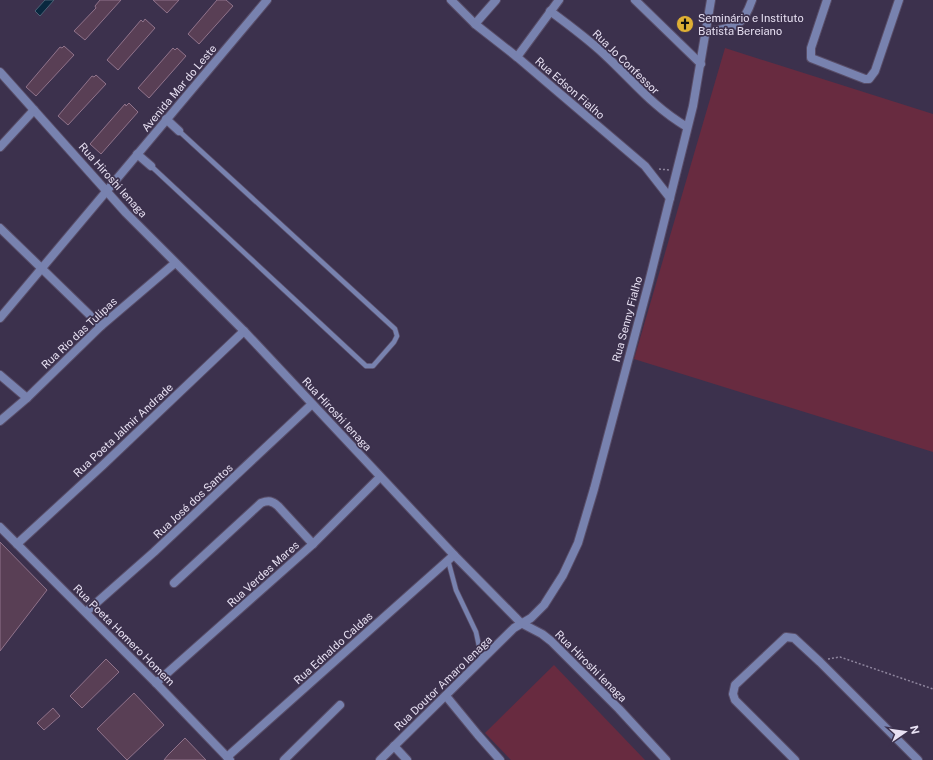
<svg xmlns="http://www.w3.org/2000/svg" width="933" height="760" viewBox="0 0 933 760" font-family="'Public Sans',sans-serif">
	<rect width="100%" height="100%" fill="#3c314d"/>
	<!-- green -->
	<g fill="#682b40">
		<path d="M725,48L933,114V452L634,359Z"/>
		<path d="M554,665L645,760H511L485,733Z"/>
	</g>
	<!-- water -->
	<path fill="#09283f" stroke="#4c6075" d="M45,0H54L40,16L35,11Z"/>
	<!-- building -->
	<g fill="#593f55" stroke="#90738b">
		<path d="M100,0H121L85,40L74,31L96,8L95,6Z"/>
		<path d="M153,0H179L167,13Z"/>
		<path d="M217,0H226L233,6L199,44L188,34Z"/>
		<path d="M145,19L155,28L118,70L107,60L141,20L143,22Z"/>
		<path d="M64,46L74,55L36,96L26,87L60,47L62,48Z"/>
		<path d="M173,48L175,50L177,48L186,56L149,98L138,88Z"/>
		<path d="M96,75L106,84L68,125L58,116L92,76L94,77Z"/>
		<path d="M129,103L138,112L101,154L90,144L125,104L126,106Z"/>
		<path d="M0,542L47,590L0,651Z"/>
		<path d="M106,659L119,672L82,708L70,696Z"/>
		<path d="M134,693L164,725L127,760L97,729Z"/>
		<path d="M53,708L60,716L44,730L37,723Z"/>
		<path d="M185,738L206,760H164L168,755Z"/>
	</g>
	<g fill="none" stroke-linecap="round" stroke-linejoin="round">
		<!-- lane casing -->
		<g stroke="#584d68" stroke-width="6">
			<g id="lane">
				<path d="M151,166L366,366H373L394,342L397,336L395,329L179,131"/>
				<path d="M448,560L456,590L476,632L482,660"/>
			</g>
		</g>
		<!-- street casing -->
		<g stroke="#584d68" stroke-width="10">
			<g id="street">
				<path d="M451,0L475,24L517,57L645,166L670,198"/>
				<path d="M635,0L701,64"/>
				<path d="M827,0L811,48V58L865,79H869L875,71L899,0"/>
				<path d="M550,11C569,25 588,39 605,55C634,82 653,107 687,127"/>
				<path d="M475,24L496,0"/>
				<path d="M706,32C734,27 742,29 752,0"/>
				<path d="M517,57L559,0"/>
				<path d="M0,72L126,213L244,331L454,555L521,623L542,634L551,641L619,709L666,760"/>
				<path d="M166,119L179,131"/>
				<path d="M0,147L34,110"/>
				<path d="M137,154L151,166"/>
				<path d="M0,228L101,326"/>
				<path d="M0,318L267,0"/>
				<path d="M0,375L27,398"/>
				<path d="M0,421L27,398L101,326L175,263"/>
				<path d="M0,527L156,683L230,760"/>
				<path d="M17,544L103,465L244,331"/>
				<path d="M174,583L261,503C269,500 272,501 278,506L313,544"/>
				<path d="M86,612L154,552L312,404"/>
				<path d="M156,683L313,544L380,477"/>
				<path d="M446,696L478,735L500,760"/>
				<path d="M394,746L407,760"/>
				<path d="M227,757L454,555"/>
				<path d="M284,760L340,705"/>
				<path d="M380,760L514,628L531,618L544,605L563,575L578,543L594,489L649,282L693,106L711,0"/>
				<path d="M795,760L735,700L733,694L735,685L786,637L794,638L820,662L918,760"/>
			</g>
		</g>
		<!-- path -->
		<g stroke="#8e859d" stroke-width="1.5" stroke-dasharray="2 2" stroke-linecap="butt">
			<path d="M659,169L669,170"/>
			<path d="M828,659L840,657L933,689"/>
		</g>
		<!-- lane -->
		<use href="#lane" stroke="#7882af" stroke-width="4.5"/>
		<!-- street -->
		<use href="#street" stroke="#7882af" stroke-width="8"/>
	</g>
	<!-- icons -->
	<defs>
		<g id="church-disc" transform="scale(0.9)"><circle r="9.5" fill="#dfb034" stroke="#3c314d"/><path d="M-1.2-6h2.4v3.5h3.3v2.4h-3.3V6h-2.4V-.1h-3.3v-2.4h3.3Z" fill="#111"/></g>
	</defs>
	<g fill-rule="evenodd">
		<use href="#church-disc" x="685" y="24"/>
	</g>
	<g text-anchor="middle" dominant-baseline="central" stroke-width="3.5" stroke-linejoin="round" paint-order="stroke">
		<!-- poi labels -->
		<g font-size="11" fill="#e8e1f3" stroke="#3c314d" text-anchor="start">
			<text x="698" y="18">Seminário e Instituto<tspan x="698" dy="13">Batista Bereiano</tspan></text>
		</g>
		<!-- street labels -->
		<g font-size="11" fill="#e8e1f3" stroke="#3c314d">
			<text transform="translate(626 62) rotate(44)">Rua Jo Confessor</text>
			<text transform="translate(179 88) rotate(-50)">Avenida Mar do Leste</text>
			<text transform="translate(570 88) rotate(41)">Rua Edson Fialho</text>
			<text transform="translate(113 180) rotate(48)">Rua Hiroshi Ienaga</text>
			<text transform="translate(627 319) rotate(-75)">Rua Senny Fialho</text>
			<text transform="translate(79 333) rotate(-43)">Rua Rio das Tulipas</text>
			<text transform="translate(337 414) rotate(47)">Rua Hiroshi Ienaga</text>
			<text transform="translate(123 430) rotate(-43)">Rua Poeta Jalmir Andrade</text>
			<text transform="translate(193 501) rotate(-43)">Rua José dos Santos</text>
			<text transform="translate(263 574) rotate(-42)">Rua Verdes Mares</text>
			<text transform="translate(124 635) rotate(45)">Rua Poeta Homero Homem</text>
			<text transform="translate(333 648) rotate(-42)">Rua Ednaldo Caldas</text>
			<text transform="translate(591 666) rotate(45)">Rua Hiroshi Ienaga</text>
			<text transform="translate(443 683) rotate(-44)">Rua Doutor Amaro Ienaga</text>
		</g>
	</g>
	<!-- north arrow -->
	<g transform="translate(905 732) rotate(77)" stroke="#3c314d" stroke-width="3" paint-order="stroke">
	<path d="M0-3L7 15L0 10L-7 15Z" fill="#e8e1f3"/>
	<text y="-6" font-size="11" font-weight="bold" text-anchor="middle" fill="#e8e1f3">N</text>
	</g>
</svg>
